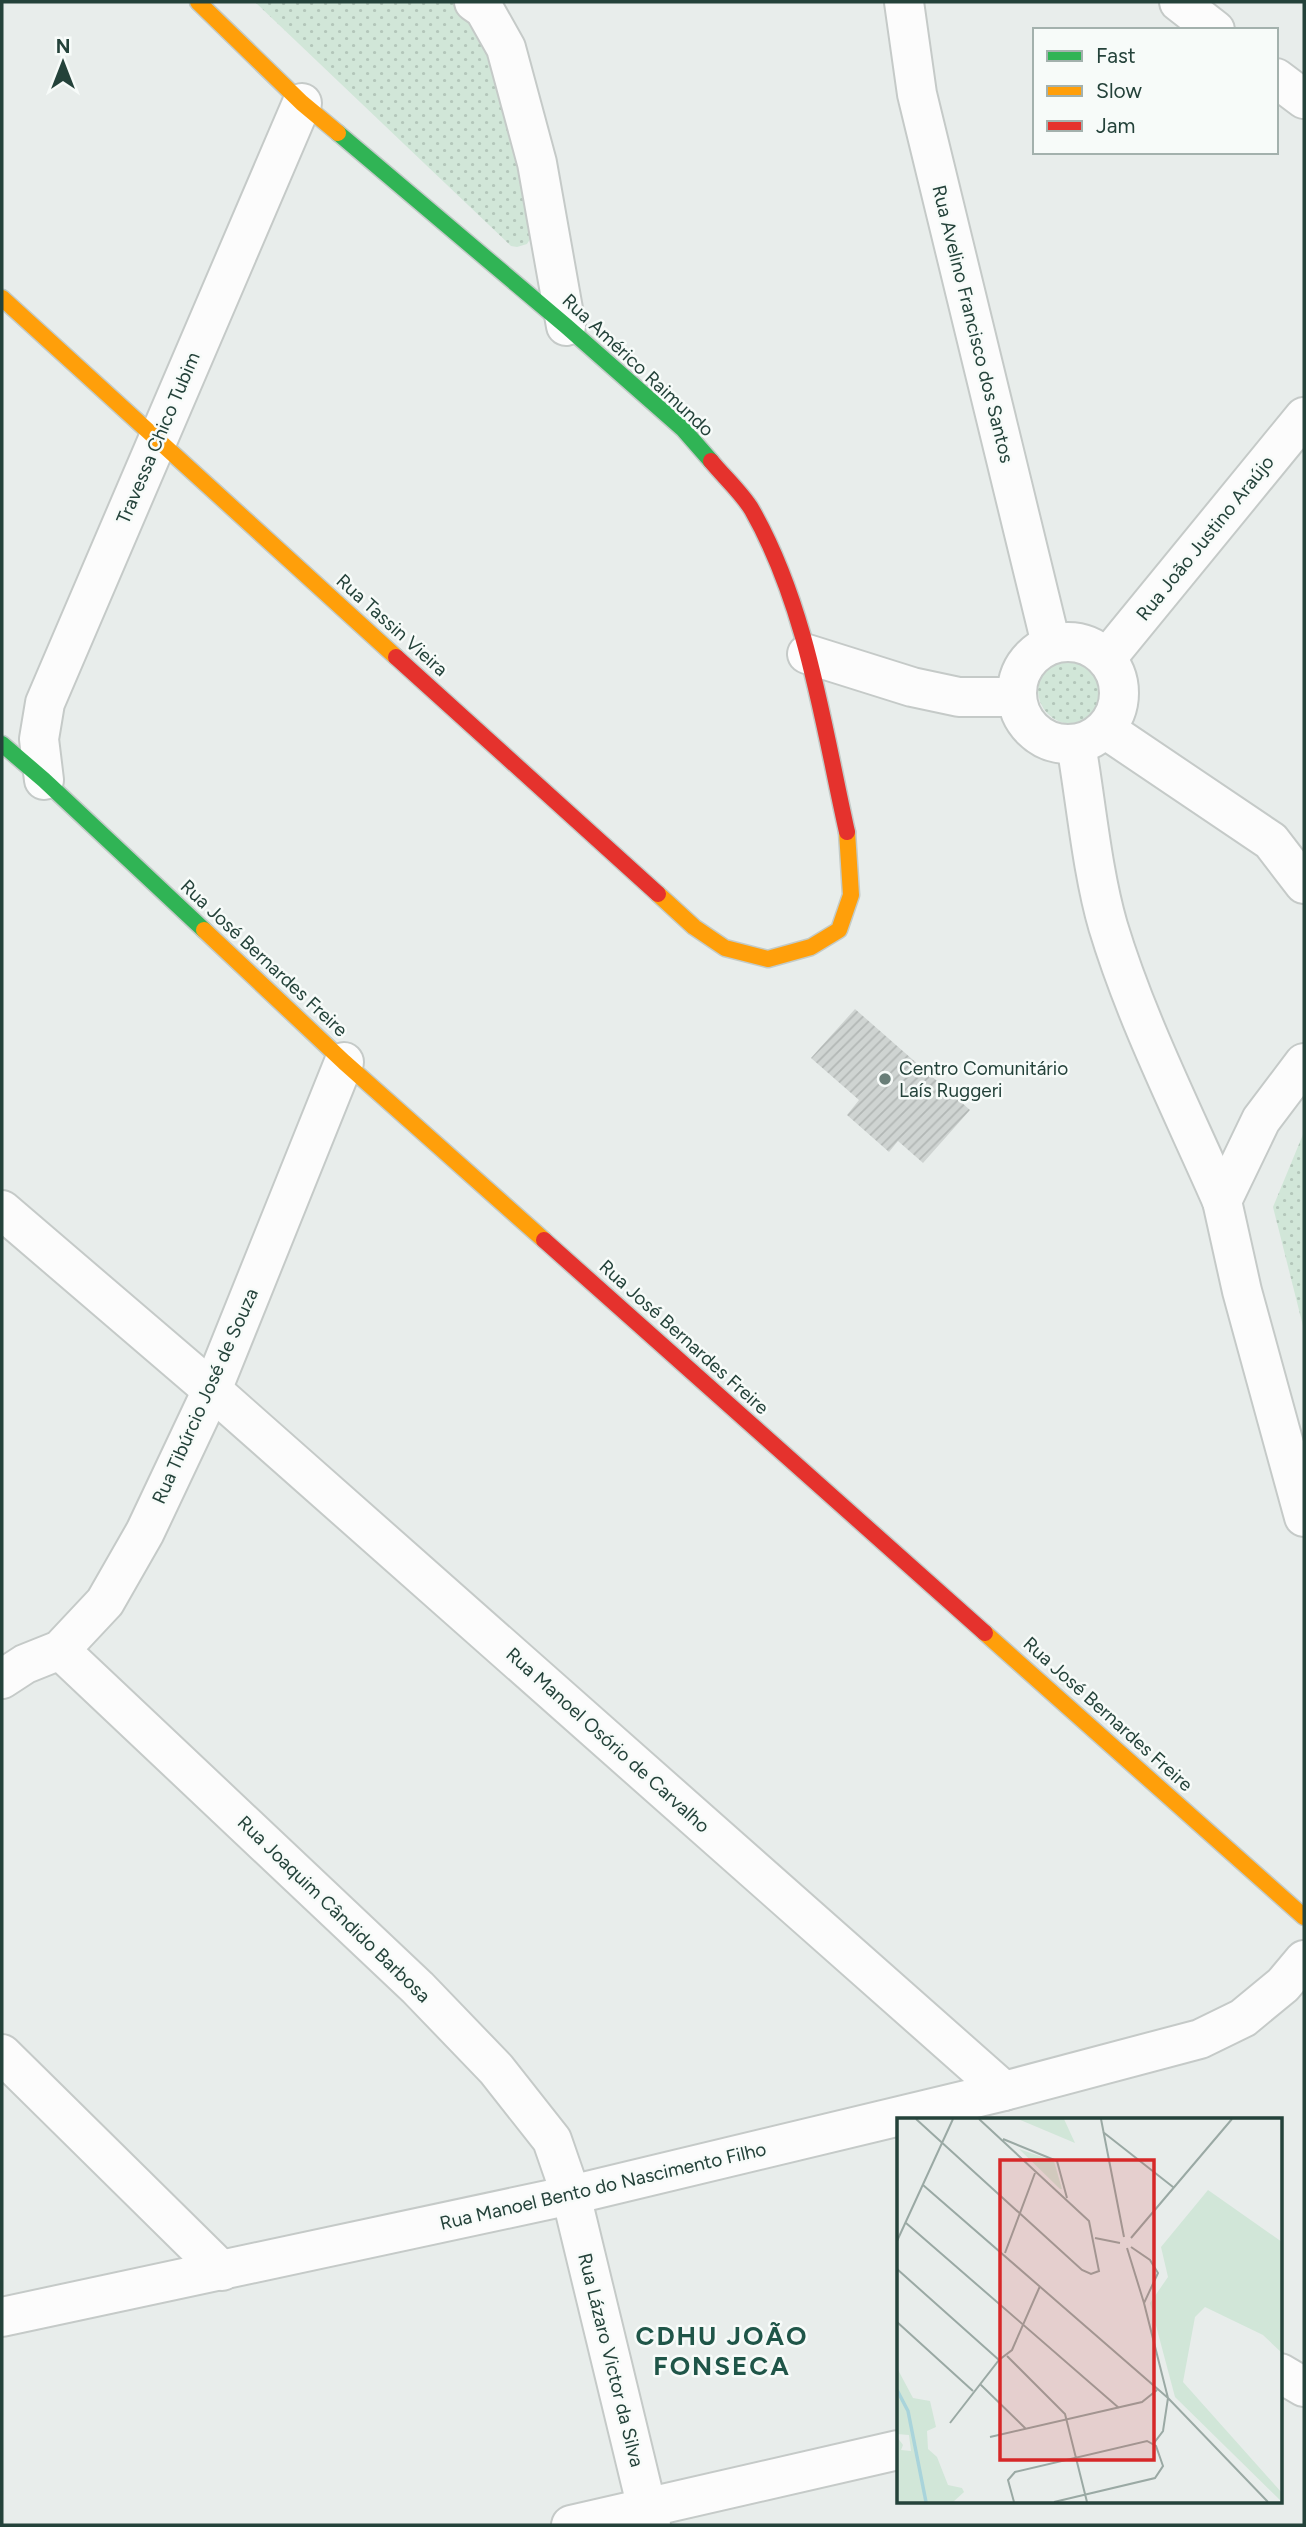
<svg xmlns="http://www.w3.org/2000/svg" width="1306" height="2527" viewBox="0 0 1306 2527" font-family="Figtree,sans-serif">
	<defs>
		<pattern id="grass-dots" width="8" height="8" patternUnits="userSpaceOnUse" patternTransform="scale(1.75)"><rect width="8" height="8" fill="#d1e6d8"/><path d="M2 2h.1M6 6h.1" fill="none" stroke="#b3c6ba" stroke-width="1.8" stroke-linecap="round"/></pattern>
		<pattern id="building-hatch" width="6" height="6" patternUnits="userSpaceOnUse" patternTransform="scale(1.75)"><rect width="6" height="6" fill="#cfd4d2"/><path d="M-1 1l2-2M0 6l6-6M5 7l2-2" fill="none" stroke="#b2b7b5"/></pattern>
	</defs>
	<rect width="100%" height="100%" fill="#e8edeb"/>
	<!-- grass -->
	<g fill="url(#grass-dots)">
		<path d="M255,2H455L483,28L531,226L532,236L527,244L517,247L511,246Z"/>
		<circle cx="1072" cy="690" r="34"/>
		<path d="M1304,1132V1330L1273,1207Z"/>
	</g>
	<!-- building -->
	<path fill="url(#building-hatch)" d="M855,1009L970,1110L923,1163L898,1141L889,1152L847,1115L859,1100L811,1058Z"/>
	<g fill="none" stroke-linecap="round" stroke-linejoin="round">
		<!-- street casing -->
		<g stroke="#c5cac8" stroke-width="42">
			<g id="street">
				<path d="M474,2L484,9L506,48L537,163L566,326"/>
				<path d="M904,2L917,94L1051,644"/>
				<path d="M1179,2L1215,30"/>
				<path d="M1276,78L1304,99"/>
				<circle cx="1068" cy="693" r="51"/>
				<path d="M807,654L912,687L959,697H1017"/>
				<path d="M1106,659L1304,417"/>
				<path d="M1105,729L1271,841L1304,884"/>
				<path d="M1076,744C1086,802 1092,871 1108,926C1136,1019 1183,1112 1222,1201"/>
				<path d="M44,780L39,739L45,703L302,103"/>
				<path d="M1304,1063L1261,1120L1222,1201L1242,1291L1304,1517"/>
				<path d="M2,1210L212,1390L1004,2091"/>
				<path d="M60,1650L418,1988L496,2069L552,2140L571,2195L651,2525"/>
				<path d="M2,1679L25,1664L60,1650L105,1602L145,1532L212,1390L344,1062"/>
				<path d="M2,2054L222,2271"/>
				<path d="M2,2317L571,2195L1004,2091L1200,2039L1243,2018L1283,1985L1304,1960"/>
				<path d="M1280,2373L1304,2387"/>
				<path d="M571,2525L898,2450"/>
			</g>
		</g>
		<!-- fast casing -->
		<g stroke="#c3cbc8" stroke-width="19">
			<g id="fast">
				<path d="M338,133L566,326L683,429L711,461"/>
				<path d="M2,744L44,780L204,930"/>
			</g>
		</g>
		<!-- slow casing -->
		<g stroke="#c3cbc8" stroke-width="19">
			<g id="slow">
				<path d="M198,2L302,103L338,133"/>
				<path d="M2,298L396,657"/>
				<path d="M658,894L694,927L725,948L768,959L811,947L839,930L851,895L847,832"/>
				<path d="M204,930L344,1062L544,1240"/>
				<path d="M985,1633L1304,1917"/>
			</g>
		</g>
		<!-- jam casing -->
		<g stroke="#c3cbc8" stroke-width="19">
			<g id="jam">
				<path d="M711,461C724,477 742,493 752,510C807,607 823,725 847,832"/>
				<path d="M396,657L658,894"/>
				<path d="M544,1240L985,1633"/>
			</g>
		</g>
		<!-- street -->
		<use href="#street" stroke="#fcfcfc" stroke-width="38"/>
		<!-- fast -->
		<use href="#fast" stroke="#30b455" stroke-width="16"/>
		<!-- slow -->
		<use href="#slow" stroke="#ff9f0a" stroke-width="16"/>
		<!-- jam -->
		<use href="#jam" stroke="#e5322d" stroke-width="16"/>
	</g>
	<!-- markers -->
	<circle fill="#697e78" stroke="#f7fbf9" stroke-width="2.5" cx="885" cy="1079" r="7"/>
	<g text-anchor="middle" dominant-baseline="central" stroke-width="5" stroke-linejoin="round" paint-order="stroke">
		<!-- street labels -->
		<g font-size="19" fill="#24423a" stroke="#f7fbf9">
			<text transform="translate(973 324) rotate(76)">Rua Avelino Francisco dos Santos</text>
			<text transform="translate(638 365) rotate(43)">Rua Américo Raimundo</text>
			<text transform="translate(158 438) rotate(-67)">Travessa Chico Tubim</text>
			<text transform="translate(1205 538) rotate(-51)">Rua João Justino Araújo</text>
			<text transform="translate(392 625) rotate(42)">Rua Tassin Vieira</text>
			<text transform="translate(264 958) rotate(43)">Rua José Bernardes Freire</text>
			<text transform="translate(684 1337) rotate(42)">Rua José Bernardes Freire</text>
			<text transform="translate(205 1396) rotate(-66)">Rua Tibúrcio José de Souza</text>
			<text transform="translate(1108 1714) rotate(42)">Rua José Bernardes Freire</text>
			<text transform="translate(608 1740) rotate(42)">Rua Manoel Osório de Carvalho</text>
			<text transform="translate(334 1909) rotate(44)">Rua Joaquim Cândido Barbosa</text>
			<text transform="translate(603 2186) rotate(-13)">Rua Manoel Bento do Nascimento Filho</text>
			<text transform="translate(611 2360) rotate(76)">Rua Lázaro Victor da Silva</text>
		</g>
		<!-- poi labels -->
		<g font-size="19" fill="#24423a" stroke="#f7fbf9" text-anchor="start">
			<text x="899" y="1068">Centro Comunitário<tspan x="899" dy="22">Laís Ruggeri</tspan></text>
		</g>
		<!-- district labels -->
		<g font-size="26" font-weight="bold" letter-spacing="2" fill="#1f5548" stroke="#f7fbf9">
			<text x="722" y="2336">CDHU JOÃO<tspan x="722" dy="30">FONSECA</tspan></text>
		</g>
	</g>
	<!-- overview -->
	<g transform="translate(897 2118)">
		<rect width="385" height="385" fill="#e8edeb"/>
		<path d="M121,1H167L178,25ZM122,31L157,43L165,71H163ZM311,72L385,124V235L366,217L308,189L298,199L286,264L385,375V384L278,279L253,185L271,159L264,129Z" fill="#d1e6d8"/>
		<path d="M0,250L16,280L33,283L39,309L30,313L31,331L40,339L51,367L65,370L67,374L56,384H0V319L6,327L4,332L14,333L12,317L0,316Z" fill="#d1e6d8"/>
		<path fill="none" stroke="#a9d4db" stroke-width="3.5" d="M0,272L11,293L29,384"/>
		<path fill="none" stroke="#9aa9a4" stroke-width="2" d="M19,1L185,152L194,156L202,153L192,103L82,1M204,1L227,119M206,14L276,69M106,21L160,43L170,80M26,67L271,280L371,384M9,105L222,290M198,120L223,125M234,120L335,1M0,123L56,1M234,129L253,142L261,155L247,185L271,280L266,313L257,325M230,130L247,185M108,135L138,55M0,151L102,242M0,204L76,273M110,238L168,296L190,384M83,266L129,311M53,305L102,242L115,232L143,168M93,319L245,284L260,272M117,384L111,362L118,354L250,323L259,328L266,348L258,360L157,384"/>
		<path fill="#d62828" fill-opacity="0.15" stroke="#d62828" stroke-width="3.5" d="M103,42H257V342H103Z"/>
		<rect width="385" height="385" fill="none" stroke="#24423a" stroke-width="3.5"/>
	</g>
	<!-- border -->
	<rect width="1306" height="2527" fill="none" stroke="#24423a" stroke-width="7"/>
	<!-- legend -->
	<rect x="1033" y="28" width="245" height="126" fill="#f7fbf9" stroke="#a3b1ad" stroke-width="2"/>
	<rect x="1047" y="51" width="35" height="10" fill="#30b455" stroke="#a3b1ad" stroke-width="2"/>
	<text x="1096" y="63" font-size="21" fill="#24423a">Fast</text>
	<rect x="1047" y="86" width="35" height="10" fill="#ff9f0a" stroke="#a3b1ad" stroke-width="2"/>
	<text x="1096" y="98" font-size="21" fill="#24423a">Slow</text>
	<rect x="1047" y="121" width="35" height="10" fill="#e5322d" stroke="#a3b1ad" stroke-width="2"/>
	<text x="1096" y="133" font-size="21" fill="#24423a">Jam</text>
	<!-- north arrow -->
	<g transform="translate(63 63)" stroke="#f7fbf9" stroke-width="5" paint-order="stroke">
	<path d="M0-5L12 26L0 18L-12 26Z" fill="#24423a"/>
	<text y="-10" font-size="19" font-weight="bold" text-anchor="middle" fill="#24423a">N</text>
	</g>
</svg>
